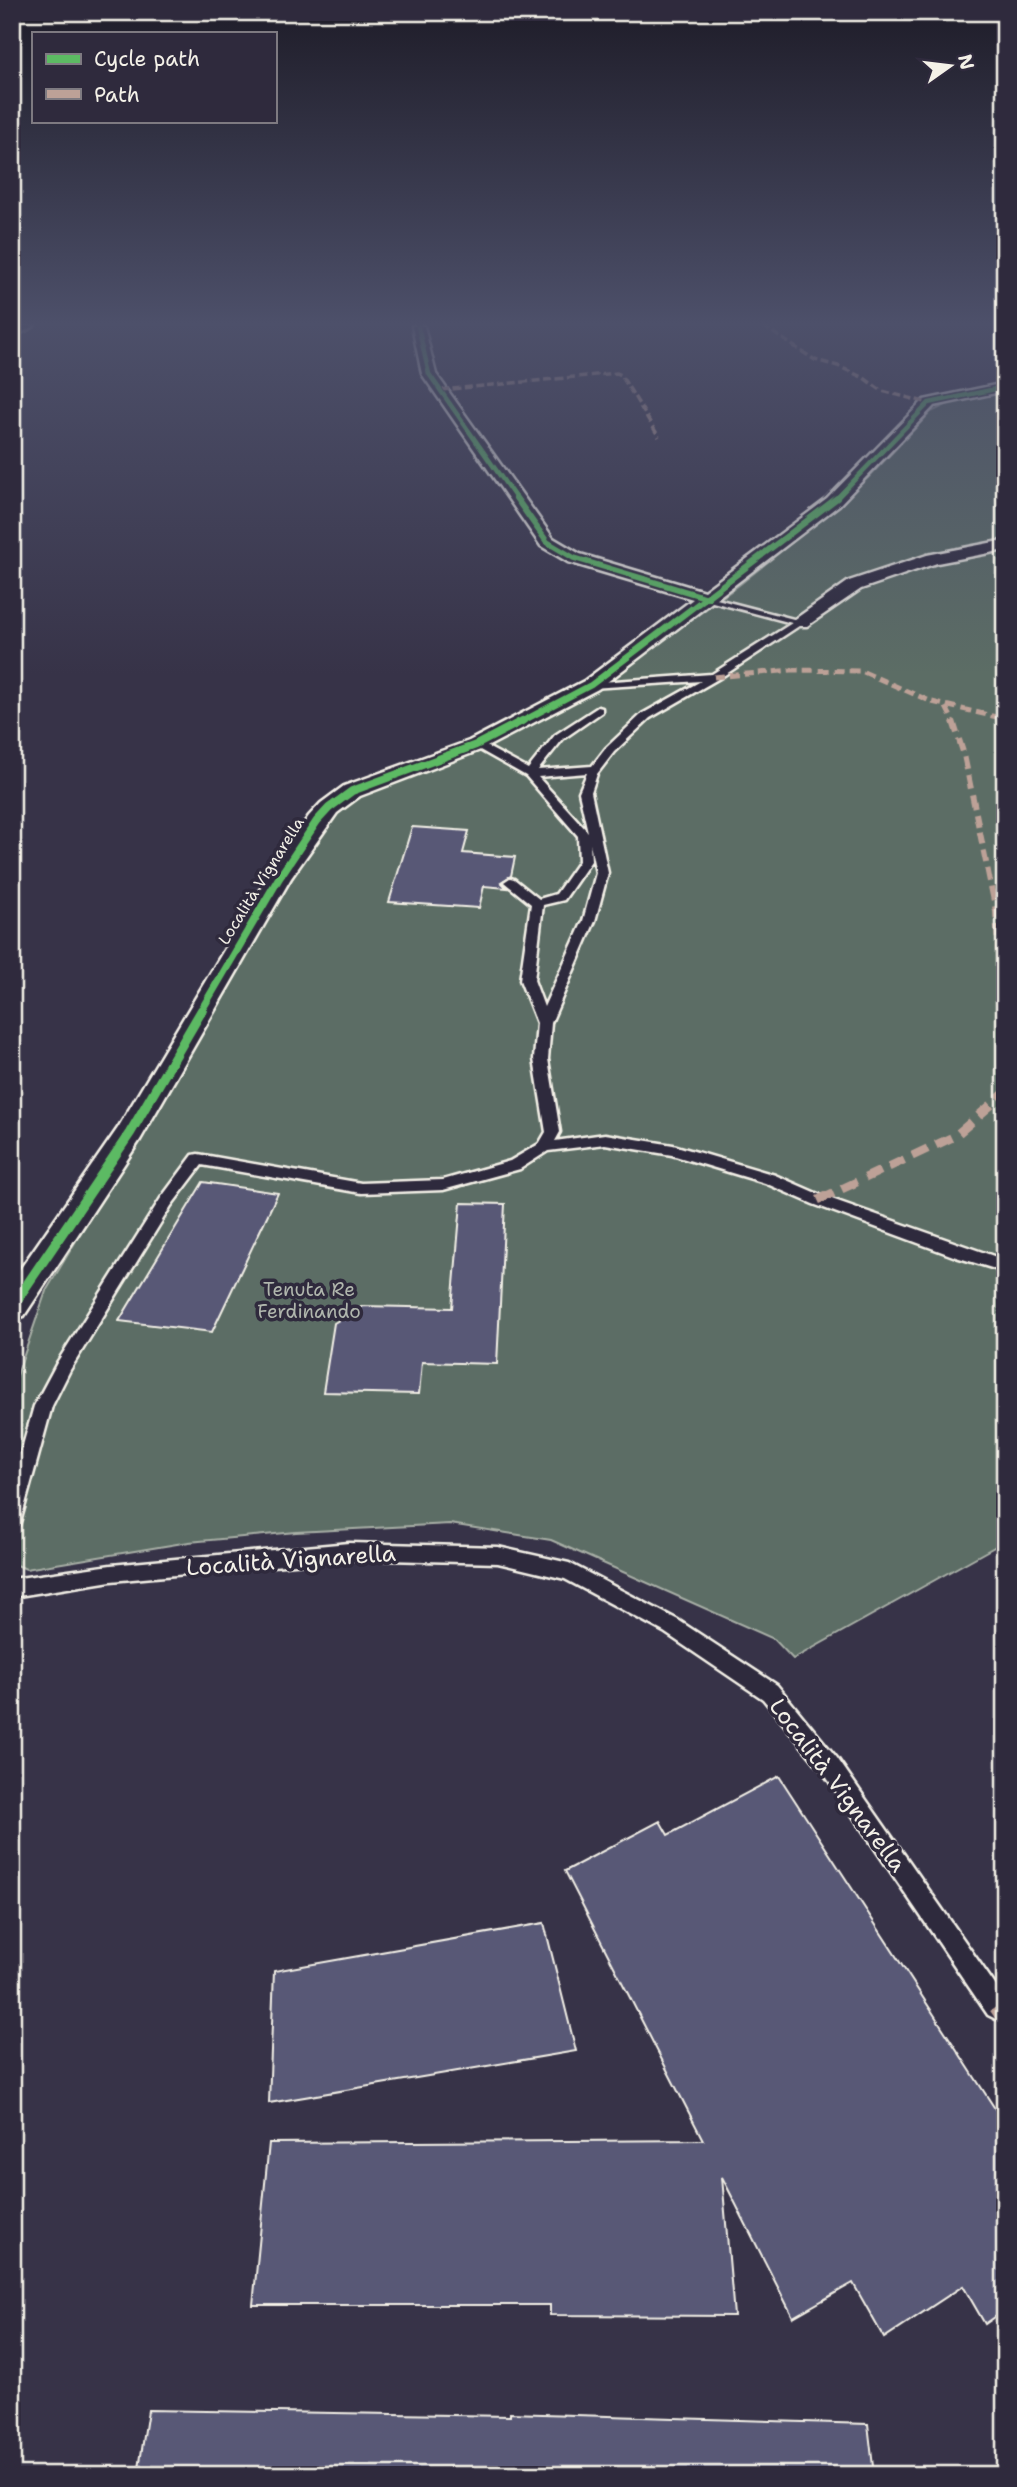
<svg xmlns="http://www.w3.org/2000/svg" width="1017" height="2487" viewBox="0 0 1017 2487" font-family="'Shantell Sans',sans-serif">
	<rect width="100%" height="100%" fill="#373348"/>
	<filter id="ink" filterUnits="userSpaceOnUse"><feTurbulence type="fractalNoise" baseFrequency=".0143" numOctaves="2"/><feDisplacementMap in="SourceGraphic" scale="14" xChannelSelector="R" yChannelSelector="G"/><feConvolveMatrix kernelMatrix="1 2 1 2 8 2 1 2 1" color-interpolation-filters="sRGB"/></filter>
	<g filter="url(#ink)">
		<!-- green -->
		<path fill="#5c6d65" stroke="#a8afa6" stroke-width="2" d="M1005,390V1541L793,1659L774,1639L551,1540L450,1524L296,1532L189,1542L26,1569L12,1563V1390L46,1291L328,819L355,796L598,688L739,585L809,529L868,478L931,412L961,398Z"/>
		<!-- building -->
		<g fill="#585976" stroke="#f4f1e8" stroke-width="2">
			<path d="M412,827L469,831L463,853L515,857L511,876L501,882L507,888L484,886L479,908L389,902Z"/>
			<path d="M203,1182L278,1193L212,1332L119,1321Z"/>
			<path d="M461,1203L505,1204L497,1364L422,1362L419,1394L323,1392L334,1323L363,1306L452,1308Z"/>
			<path d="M779,1776L1005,2124V2310L985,2324L963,2286L884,2338L853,2283L793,2317L722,2177L734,2316L550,2315V2305H253L269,2143L703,2140L565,1871L660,1821L668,1835Z"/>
			<path d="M544,1923L576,2051L269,2103L274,1971Z"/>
			<path d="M148,2410L510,2416V2413L868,2424L874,2475H138Z"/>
		</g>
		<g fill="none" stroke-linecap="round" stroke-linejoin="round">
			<!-- lane casing -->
			<g stroke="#f4f1e8" stroke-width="5">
				<g id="lane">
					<path d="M705,596L805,622L723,676L650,718L614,752L597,774L591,792L608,873L595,921L551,1023L548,1059L560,1132L555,1141L605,1134L673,1145L775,1175L823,1196L1005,1260V1272L956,1257L813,1204L765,1183L672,1155L605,1144L548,1151L520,1169L443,1190L361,1193L202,1165L171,1206L70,1370L52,1406L21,1519L19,1525L12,1527V1485L34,1406L58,1361L161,1198L193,1155L198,1154L361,1183L443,1180L510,1161L539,1144L546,1132L534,1059L537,1023L520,980L531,904L504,882L510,878L514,879L539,899L556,894L579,861L578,836L526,776L471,745L480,743L528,769L555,735L598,707L602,708V712L563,739L538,770L592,766L606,748L642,714L701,681L591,688L586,685L587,683L712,674L792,623L705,600ZM587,773L579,792L588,832L538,777ZM590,844L596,873L583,921L544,1007L534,980L543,905L564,900L591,861Z"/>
					<path d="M349,1543L498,1547L569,1563L678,1620L777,1685L837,1758L1002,1995L1005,1994V2018L996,2019L988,2015L823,1772L763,1699L664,1632L565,1579L498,1563L349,1559L111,1581L12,1597V1579L111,1565Z"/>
				</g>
			</g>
			<!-- street casing -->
			<g stroke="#f4f1e8" stroke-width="5">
				<g id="street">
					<path d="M412,326H424L436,374L553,538L580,554L704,591L827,499L924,400L1005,383V391L934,406L839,505L598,689L483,749L360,796L337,813L291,878L140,1140L24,1316L12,1319V1281L118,1128L267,878L309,816L321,803L344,786L469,741L584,681L693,599L568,562L541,546L422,374Z"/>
					<path d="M1005,540V550L937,563L861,589L807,626H793L791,622L849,581L927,555Z"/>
				</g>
			</g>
			<!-- highway casing -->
			<g stroke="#f4f1e8" stroke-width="6">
				<path id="highway" d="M12,326H34L12,337Z"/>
			</g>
			<!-- lane -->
			<use href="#lane" fill="#2f2a3d" fill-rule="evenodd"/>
			<!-- street -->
			<use href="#street" fill="#2f2a3d" fill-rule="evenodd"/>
			<!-- highway -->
			<use href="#highway" fill="#2f2a3d" fill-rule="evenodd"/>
			<!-- quiet-far4 -->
			<g stroke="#bda197" stroke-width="3.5" stroke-dasharray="8 3.5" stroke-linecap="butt">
				<path d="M763,326L815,360L838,366L864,378L882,391L929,403"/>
				<path d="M441,390L617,373L621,375L659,437"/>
			</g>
			<!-- quiet-far3 -->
			<g stroke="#bda197" stroke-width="5" stroke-dasharray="10 5" stroke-linecap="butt">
				<path d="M714,677L792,670L861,671L932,702L1005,719"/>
				<path d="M946,707L954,723"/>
			</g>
			<!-- quiet-far2 -->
			<path stroke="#bda197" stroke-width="6" stroke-dasharray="13 6" stroke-linecap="butt" d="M953,721L964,755L996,911L1002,1011"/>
			<!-- quiet-far1 -->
			<g stroke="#bda197" stroke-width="9" stroke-dasharray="17 9" stroke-linecap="butt">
				<path d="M1002,1010L1005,1069"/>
				<path d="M818,1200L955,1136L1005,1093"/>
			</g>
			<!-- quiet -->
			<path stroke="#bda197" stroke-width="14" stroke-dasharray="28 14" stroke-linecap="butt" d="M996,2007L1005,2020"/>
			<!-- cycleway-far3 casing -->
			<g stroke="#2f2a3d" stroke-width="6">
				<g id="cycleway-far3">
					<path d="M418,326L429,374L517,500"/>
					<path d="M835,500L929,403L1005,387"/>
				</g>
			</g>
			<!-- cycleway-far2 casing -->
			<g stroke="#2f2a3d" stroke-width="9">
				<g id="cycleway-far2">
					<path d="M516,498L547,542L574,558L708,598"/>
					<path d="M519,723L591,685L837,498"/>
				</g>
			</g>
			<!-- cycleway-far1 casing -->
			<g stroke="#2f2a3d" stroke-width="11">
				<path id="cycleway-far1" d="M201,1011L279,878L317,821L329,808L352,791L476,745L522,721"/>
			</g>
			<!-- cycleway casing -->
			<g stroke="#2f2a3d" stroke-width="15">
				<path id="cycleway" d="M12,1307L130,1133L202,1010"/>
			</g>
			<!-- cycleway-far3 -->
			<use href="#cycleway-far3" stroke="#5cba63" stroke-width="4.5"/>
			<!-- cycleway-far2 -->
			<use href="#cycleway-far2" stroke="#5cba63" stroke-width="6"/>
			<!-- cycleway-far1 -->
			<use href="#cycleway-far1" stroke="#5cba63" stroke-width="8"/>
			<!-- cycleway -->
			<use href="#cycleway" stroke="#5cba63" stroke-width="10"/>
		</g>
	</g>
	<!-- sky -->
	<linearGradient id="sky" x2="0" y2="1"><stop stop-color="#1e1c28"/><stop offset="0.48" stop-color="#4d506a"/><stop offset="1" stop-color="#4d506a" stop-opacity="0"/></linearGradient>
	<rect width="1017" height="674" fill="url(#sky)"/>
	<g text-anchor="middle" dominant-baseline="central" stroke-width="7" stroke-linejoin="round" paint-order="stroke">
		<!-- far-street labels -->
		<g font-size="16" fill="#f4f1e8" stroke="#2f2a3d">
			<text transform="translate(261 881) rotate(-58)">Località Vignarella</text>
		</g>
		<!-- park labels -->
		<g font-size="19" fill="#b0b6ad" stroke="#2f2a3d">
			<text x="309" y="1289">Tenuta Re<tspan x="309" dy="22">Ferdinando</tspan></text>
		</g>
		<!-- near-street labels -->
		<g font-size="23" fill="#f4f1e8" stroke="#2f2a3d">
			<text transform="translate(291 1560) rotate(-4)">Località Vignarella</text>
			<text transform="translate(838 1785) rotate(53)">Località Vignarella</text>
		</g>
	</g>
	<!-- margin -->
	<rect width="1017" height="2487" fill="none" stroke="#2f2a3d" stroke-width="42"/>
	<rect x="21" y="21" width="975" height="2445" fill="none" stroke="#f4f1e8" stroke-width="2.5" filter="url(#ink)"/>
	<!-- legend -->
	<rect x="32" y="32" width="245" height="91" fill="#2f2a3d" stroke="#7e7a81" stroke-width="2"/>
	<rect x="46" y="54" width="35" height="10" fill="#5cba63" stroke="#7e7a81" stroke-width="2"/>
	<text x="94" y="66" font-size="21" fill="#f4f1e8">Cycle path</text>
	<rect x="46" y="89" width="35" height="10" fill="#bda197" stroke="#7e7a81" stroke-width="2"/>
	<text x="94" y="102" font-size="21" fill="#f4f1e8">Path</text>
	<!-- north arrow -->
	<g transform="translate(950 66) rotate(76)" stroke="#2f2a3d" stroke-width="5" paint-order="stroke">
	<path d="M0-5L12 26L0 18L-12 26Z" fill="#f4f1e8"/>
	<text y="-10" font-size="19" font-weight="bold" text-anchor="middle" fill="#f4f1e8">N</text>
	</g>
</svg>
